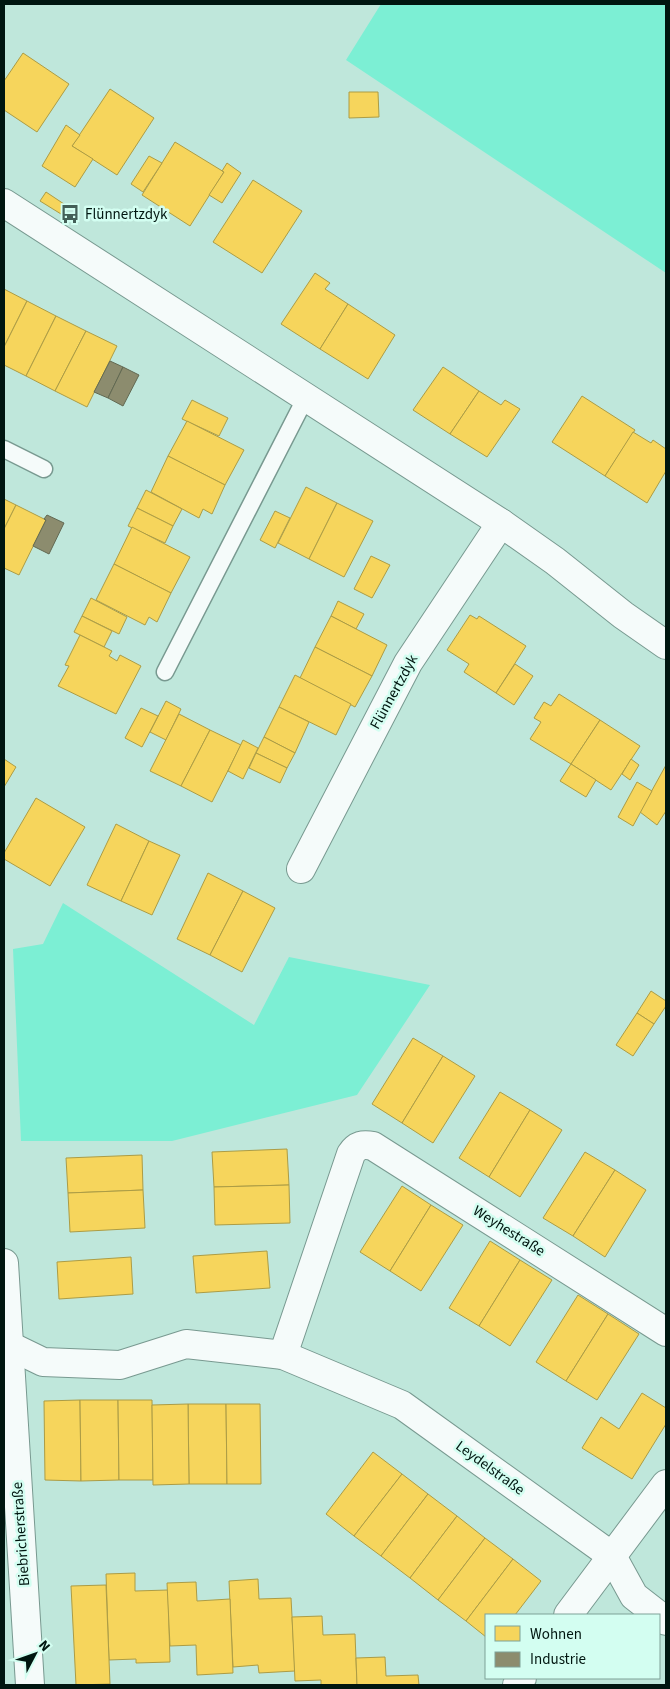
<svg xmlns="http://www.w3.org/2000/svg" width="670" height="1689" viewBox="0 0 670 1689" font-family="'Source Sans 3',sans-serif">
	<rect width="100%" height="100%" fill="#bfe7db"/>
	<!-- green -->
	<g fill="#7cefd4">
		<path d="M381,4H666V273L346,60Z"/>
		<path d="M63,903L254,1025L289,957L430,985L357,1095L172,1141H21L13,949L43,944Z"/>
	</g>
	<!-- homes -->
	<g fill="#f6d55c" stroke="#ac9c45">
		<path d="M23,53L69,84L37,132L4,110V81Z"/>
		<path d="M110,89L154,118L117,175L72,146Z"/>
		<path d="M349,92H378L379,117L349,118Z"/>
		<path d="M66,125L80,135L72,146L93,159L75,187L42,166Z"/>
		<path d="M175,142L224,172L190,226L142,195Z"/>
		<path d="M149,156L162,163L143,192L131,184Z"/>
		<path d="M227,163L241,173L222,203L209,195L224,172L222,171Z"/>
		<path d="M253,180L302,211L262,273L213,242Z"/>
		<path d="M46,192L67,206L61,214L40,201Z"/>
		<path d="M315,273L330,283L325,289L348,304L320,349L281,324Z"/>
		<path d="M4,289L27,301L4,347Z"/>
		<path d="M27,301L56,316L26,376L4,365V347Z"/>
		<path d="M348,304L395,335L368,379L320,349Z"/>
		<path d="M56,316L86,331L55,391L26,376Z"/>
		<path d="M86,331L117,346L87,407L55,391Z"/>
		<path d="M443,367L479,391L450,434L413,410Z"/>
		<path d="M479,391L501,405L505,400L520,409L487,457L450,434Z"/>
		<path d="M582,396L635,430L605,476L552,442Z"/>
		<path d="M192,400L228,418L219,436L182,419Z"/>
		<path d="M187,421L244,450L225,485L168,456Z"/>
		<path d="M633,432L651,443L653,440L666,449V471L647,503L605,476Z"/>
		<path d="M168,456L225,485L212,514L203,509L199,518L151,492Z"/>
		<path d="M306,487L337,503L309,559L278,543Z"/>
		<path d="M146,490L182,509L173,526L137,508Z"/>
		<path d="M4,499L16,505L4,529Z"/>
		<path d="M337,503L373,521L344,577L309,559Z"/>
		<path d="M16,505L46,520L19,575L4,568V529Z"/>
		<path d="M137,508L173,526L165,543L128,526Z"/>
		<path d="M275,511L290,518L275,548L260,540Z"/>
		<path d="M132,527L190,557L171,593L114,564Z"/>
		<path d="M371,556L390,565L372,598L354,589Z"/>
		<path d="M114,564L171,593L157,622L149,617L145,625L96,600Z"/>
		<path d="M91,598L127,617L119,634L82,616Z"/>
		<path d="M338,601L364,614L356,629L331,616Z"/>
		<path d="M470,615L477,619L479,616L526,646L496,693L464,672L469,664L447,650Z"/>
		<path d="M82,616L112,631L104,647L74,632Z"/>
		<path d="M331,616L387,645L372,676L315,647Z"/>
		<path d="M80,635L112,651L109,656L117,661L120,655L141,666L116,714L58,686L69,666L65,665Z"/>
		<path d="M315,647L372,676L355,707L300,678Z"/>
		<path d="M515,664L533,676L514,705L496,693Z"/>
		<path d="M295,675L351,704L336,735L279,707Z"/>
		<path d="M559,694L600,720L571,764L530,739L541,722L534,718L544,702L551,706Z"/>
		<path d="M166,701L181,709L166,740L150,732Z"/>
		<path d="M279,707L309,722L295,753L264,737Z"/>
		<path d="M141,708L158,716L142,747L125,738Z"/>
		<path d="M179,714L210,730L181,786L150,771Z"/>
		<path d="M600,720L640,746L611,790L571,764Z"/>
		<path d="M210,730L241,745L212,802L181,786Z"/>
		<path d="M264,737L295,753L287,768L256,753Z"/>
		<path d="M243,740L258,748L243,779L228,771Z"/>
		<path d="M256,753L287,768L280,783L249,768Z"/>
		<path d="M4,759L16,767L4,787Z"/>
		<path d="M631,759L639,765L630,780L622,774Z"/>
		<path d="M571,764L596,780L586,797L560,781Z"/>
		<path d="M666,765V811L657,825L640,812Z"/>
		<path d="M637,782L652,791L633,826L618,817Z"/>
		<path d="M36,798L85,827L50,886L4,859V853Z"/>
		<path d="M116,824L149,841L121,901L87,885Z"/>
		<path d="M149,841L180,855L152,915L121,901Z"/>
		<path d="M208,873L243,891L210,955L177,939Z"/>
		<path d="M243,891L275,908L242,972L210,955Z"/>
		<path d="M651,991L666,1001V1006L654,1024L637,1013Z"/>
		<path d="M637,1013L654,1024L633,1056L616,1045Z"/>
		<path d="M413,1038L443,1056L402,1123L372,1104Z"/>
		<path d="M443,1056L475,1076L433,1143L402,1123Z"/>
		<path d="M500,1092L530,1110L489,1177L459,1158Z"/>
		<path d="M530,1110L562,1130L520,1197L489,1177Z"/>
		<path d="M287,1149L289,1185L214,1187L212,1152Z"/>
		<path d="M585,1152L615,1170L573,1236L543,1218Z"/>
		<path d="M142,1155L143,1190L68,1193L66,1158Z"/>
		<path d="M615,1170L646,1190L605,1257L573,1236Z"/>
		<path d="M289,1185L290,1223L215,1225L214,1187Z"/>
		<path d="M402,1186L431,1205L390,1271L360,1252Z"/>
		<path d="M143,1190L145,1228L70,1232L68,1193Z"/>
		<path d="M431,1205L463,1225L421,1291L390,1271Z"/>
		<path d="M490,1241L520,1260L479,1326L449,1308Z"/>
		<path d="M267,1251L270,1288L196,1293L193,1256Z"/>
		<path d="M131,1257L133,1294L59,1299L57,1262Z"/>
		<path d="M520,1260L552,1280L510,1346L479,1326Z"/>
		<path d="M578,1295L608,1314L566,1381L536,1362Z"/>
		<path d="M608,1314L639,1334L597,1400L566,1381Z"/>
		<path d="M642,1393L666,1408V1424L632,1479L582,1448L601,1417L619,1429Z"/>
		<path d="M80,1400L81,1481L45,1480L44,1401Z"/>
		<path d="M80,1400H118L119,1480L81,1481Z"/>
		<path d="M118,1400H152L153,1480H119Z"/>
		<path d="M188,1404H226L227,1484H189Z"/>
		<path d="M188,1404L189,1484L153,1485L152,1405Z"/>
		<path d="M226,1404H260L261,1484H227Z"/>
		<path d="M373,1452L402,1474L354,1536L326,1514Z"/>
		<path d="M402,1474L428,1494L381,1556L354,1536Z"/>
		<path d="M428,1494L457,1516L410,1578L381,1556Z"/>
		<path d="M457,1516L485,1538L438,1600L410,1578Z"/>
		<path d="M485,1538L513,1559L466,1621L438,1600Z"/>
		<path d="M513,1559L541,1581L515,1615H486V1637L466,1621Z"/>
		<path d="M135,1573V1591L168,1590L170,1662L136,1663V1659L109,1660L106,1574Z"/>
		<path d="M258,1579L259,1599L291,1598L295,1671L259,1673L258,1665L233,1667L229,1581Z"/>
		<path d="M196,1582L197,1601L230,1599L233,1673L197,1675L196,1645L170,1646L167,1583Z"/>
		<path d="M106,1585L110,1684L76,1685L71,1586Z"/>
		<path d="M322,1616L323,1635L355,1634L357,1685H321V1680L295,1681L292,1617Z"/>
		<path d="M385,1657L386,1676L418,1675L419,1685H357L356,1658Z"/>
	</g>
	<!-- industry -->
	<g fill="#8c8c6e" stroke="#626952">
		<path d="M110,361L123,367L108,398L94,392Z"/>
		<path d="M123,367L139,375L123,406L108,398Z"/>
		<path d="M47,515L64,523L49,554L33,546L46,520L44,519Z"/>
	</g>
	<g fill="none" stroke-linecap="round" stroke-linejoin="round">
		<!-- lane casing -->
		<g stroke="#789990" stroke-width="19">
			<g id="lane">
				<path d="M4,449L44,469"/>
				<path d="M165,672L306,397"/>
			</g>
		</g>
		<!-- street casing -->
		<g stroke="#789990" stroke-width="30">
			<g id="street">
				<path d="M301,869L408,663L501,523"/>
				<path d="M4,1263L30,1685"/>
				<path d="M4,1345H8L43,1362L120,1365L186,1344L283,1355L402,1405L612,1556L634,1596L666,1621"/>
				<path d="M283,1355L351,1154C357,1145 363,1144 373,1146L666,1332"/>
				<path d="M568,1615L666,1484"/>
				<path d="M517,1685L522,1678"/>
			</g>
		</g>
		<!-- secondary casing -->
		<g stroke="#789990" stroke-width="30">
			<path id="secondary" d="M4,203L501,523L555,561L623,615L666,645"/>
		</g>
		<!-- lane -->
		<use href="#lane" stroke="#f5fbfa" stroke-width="16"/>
		<!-- street -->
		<use href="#street" stroke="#f5fbfa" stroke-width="28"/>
		<!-- secondary -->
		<use href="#secondary" stroke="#f5fbfa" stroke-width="28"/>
	</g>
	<!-- icons -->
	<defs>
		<g id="bus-bare" transform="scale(1.5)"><path d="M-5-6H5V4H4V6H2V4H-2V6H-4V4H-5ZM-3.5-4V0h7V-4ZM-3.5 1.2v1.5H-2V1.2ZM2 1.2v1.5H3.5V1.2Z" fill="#435f57" stroke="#d3fef1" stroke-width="2.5" paint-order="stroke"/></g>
	</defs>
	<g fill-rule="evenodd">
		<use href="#bus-bare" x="70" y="214"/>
	</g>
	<g text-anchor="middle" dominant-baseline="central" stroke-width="5" stroke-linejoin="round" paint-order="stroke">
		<!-- poi labels -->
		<g font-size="15" fill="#001610" stroke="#d3fef1" text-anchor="start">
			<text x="85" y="214">Flünnertzdyk</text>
		</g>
		<!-- street labels -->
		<g font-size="15" fill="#001610" stroke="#d3fef1">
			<text transform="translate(394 692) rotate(-61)">Flünnertzdyk</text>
			<text transform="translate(509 1231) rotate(32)">Weyhestraße</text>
			<text transform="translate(490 1468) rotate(36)">Leydelstraße</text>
			<text transform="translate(21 1534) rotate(-94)">Biebricherstraße</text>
		</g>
	</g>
	<!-- border -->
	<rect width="670" height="1689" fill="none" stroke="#001610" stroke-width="10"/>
	<!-- legend -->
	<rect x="485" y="1614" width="175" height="65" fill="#d3fef1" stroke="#7fa197"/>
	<rect x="495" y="1626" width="25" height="15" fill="#f6d55c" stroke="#7fa197"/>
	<text x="530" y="1639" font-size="15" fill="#001610">Wohnen</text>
	<rect x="495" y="1652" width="25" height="15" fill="#8c8c6e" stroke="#7fa197"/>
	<text x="530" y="1664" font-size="15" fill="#001610">Industrie</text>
	<!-- north arrow -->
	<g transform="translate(35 1654) rotate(49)" stroke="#d3fef1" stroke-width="4" paint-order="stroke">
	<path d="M0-4L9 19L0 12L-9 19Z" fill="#001610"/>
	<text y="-8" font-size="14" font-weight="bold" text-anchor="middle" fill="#001610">N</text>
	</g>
</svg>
